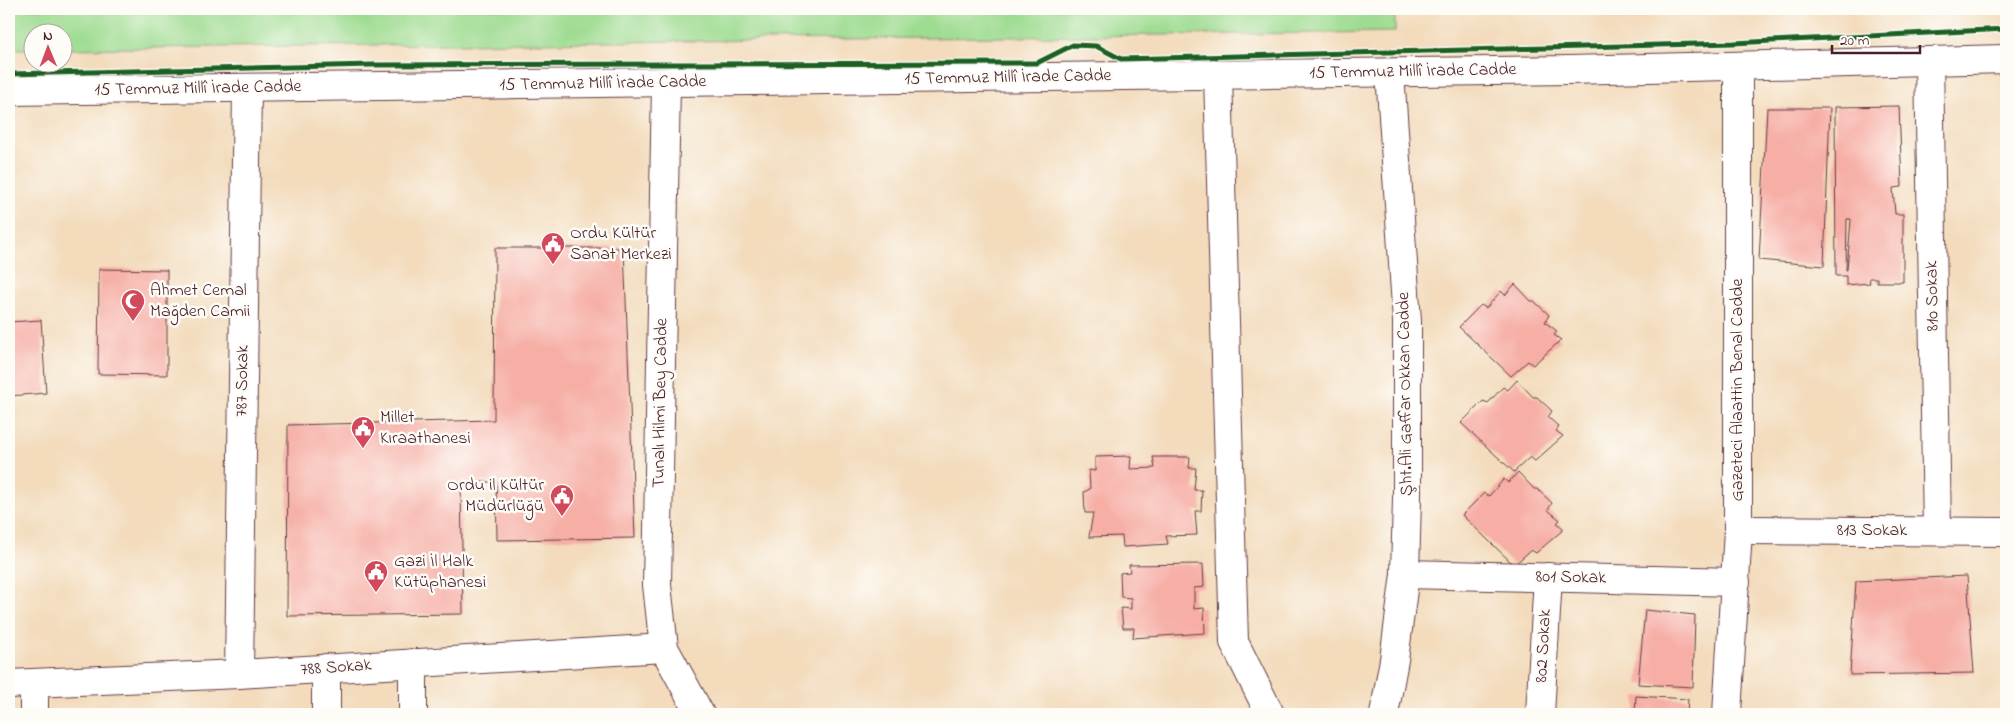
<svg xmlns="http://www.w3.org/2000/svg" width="2015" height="723" viewBox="0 0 2015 723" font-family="'Indie Flower',sans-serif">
	<rect width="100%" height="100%" fill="#fdfcf7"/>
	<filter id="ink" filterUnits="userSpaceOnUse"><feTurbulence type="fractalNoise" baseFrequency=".02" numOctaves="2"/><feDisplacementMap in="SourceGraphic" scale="10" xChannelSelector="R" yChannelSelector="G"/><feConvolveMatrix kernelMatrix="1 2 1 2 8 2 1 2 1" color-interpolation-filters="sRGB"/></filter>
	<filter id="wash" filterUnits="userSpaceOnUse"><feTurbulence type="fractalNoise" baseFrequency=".0096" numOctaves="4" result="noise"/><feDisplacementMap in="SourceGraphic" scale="20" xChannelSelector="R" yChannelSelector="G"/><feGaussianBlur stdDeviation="1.12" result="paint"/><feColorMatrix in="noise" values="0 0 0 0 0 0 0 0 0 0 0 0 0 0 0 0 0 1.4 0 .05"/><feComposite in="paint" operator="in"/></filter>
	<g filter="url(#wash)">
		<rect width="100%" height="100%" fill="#f3dbbc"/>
		<!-- green -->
		<path fill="#9edc91" stroke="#747e5e" d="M9,9H1395V32L63,49L62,32H32V49H9Z"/>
		<g id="blocks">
			<!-- building -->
			<g fill="#f6aea5" fill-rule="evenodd">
				<path d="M1899,106L1902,187L1893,188L1895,214H1903V282H1877V278H1869L1870,283L1846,285V276H1836L1835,107ZM1847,219H1851L1847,270H1846Z"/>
				<path d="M1767,108H1830L1824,266L1759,260Z"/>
				<path d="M495,248H624L635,538L497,540L496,482H461L463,614L287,616L288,425L494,420Z"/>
				<path d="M99,269L167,270V375L98,374Z"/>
				<path d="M1515,284L1531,301H1534L1549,315L1545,322L1557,331L1554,335L1561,340L1533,365L1528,361L1511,376L1459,327L1481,305L1486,308L1501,291L1505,295Z"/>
				<path d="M41,320L46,393L9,396V322Z"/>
				<path d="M1517,380L1533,397H1537L1552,411L1548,417L1559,427L1556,431L1563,436L1535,461L1530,457L1514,472L1461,423L1483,401L1488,403L1503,387L1508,390Z"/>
				<path d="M1131,456L1130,469L1155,468L1153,457H1190L1189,468H1196L1194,490H1202L1201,511H1195L1197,535L1166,536L1168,544L1123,547L1122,536L1089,537L1093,513H1085L1084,492L1090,489L1089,470L1095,471V457Z"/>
				<path d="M1518,472L1534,489H1537L1552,503L1548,510L1560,520L1557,523L1564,529L1536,553L1531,550L1514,565L1462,515L1484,493L1489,496L1504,479L1508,483Z"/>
				<path d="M1203,564L1204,587L1194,588V609L1204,608L1205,633L1133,638L1134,628H1123L1121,608L1131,609V598L1121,597L1120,573L1130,572L1129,565Z"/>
				<path d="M1967,576L1974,673L1850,675L1856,581Z"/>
				<path d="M1645,610L1695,615L1693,687L1638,684Z"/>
				<path d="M1636,696L1688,699L1687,714H1635Z"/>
			</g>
		</g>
	</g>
	<g filter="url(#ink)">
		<use href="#blocks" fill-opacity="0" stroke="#633b41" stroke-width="1"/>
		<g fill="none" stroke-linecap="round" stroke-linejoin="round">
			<!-- minor casing -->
			<g stroke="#633b41" stroke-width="30">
				<g id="minor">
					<path d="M1929,61L1937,531"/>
					<path d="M1218,75L1234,642L1270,714"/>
					<path d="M666,83L657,585L664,648L700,714"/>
					<path d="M1738,530L2006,532"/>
					<path d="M1405,574L1736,582"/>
					<path d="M413,663V714"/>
					<path d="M239,674L247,88"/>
					<path d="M9,684L239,674L664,648"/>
					<path d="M34,714V683"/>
					<path d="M326,714V668"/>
					<path d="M1540,714L1548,577"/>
					<path d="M1727,714L1738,530V66"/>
				</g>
			</g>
			<!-- major casing -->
			<g stroke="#633b41" stroke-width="30">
				<g id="major">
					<path d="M9,91L1569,70L2006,59"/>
					<path d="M1384,714L1394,660L1405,574L1407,499V321L1390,73"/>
				</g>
			</g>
			<!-- minor -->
			<use href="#minor" stroke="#fff" stroke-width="28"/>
			<!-- major -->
			<use href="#major" stroke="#fff" stroke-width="28"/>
			<!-- cycleway casing -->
			<g stroke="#fdfcf7" stroke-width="8">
				<path id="cycleway" d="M9,74L372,65L1037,63L1073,45L1096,46L1121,59L1734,43L2006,29"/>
			</g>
			<!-- cycleway -->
			<use href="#cycleway" stroke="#1b5e20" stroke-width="5"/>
		</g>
	</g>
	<!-- icons -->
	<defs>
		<g id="civic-pin" transform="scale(1.25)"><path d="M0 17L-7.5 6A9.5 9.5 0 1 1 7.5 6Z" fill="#d1495b" stroke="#fdfcf7"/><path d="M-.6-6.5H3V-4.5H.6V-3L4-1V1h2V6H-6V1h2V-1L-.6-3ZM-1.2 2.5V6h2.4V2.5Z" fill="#fff"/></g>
		<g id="mosque-pin" transform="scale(1.25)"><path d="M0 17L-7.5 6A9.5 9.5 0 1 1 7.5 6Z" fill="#d1495b" stroke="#fdfcf7"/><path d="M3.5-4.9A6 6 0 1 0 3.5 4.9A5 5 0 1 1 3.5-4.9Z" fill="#fff"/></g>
	</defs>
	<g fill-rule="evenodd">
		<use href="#civic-pin" x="553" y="244"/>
		<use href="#mosque-pin" x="133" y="301"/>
		<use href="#civic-pin" x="363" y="428"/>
		<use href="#civic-pin" x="562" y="496"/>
		<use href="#civic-pin" x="376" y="572"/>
	</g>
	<g text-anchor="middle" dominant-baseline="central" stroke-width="5" stroke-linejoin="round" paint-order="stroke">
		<!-- street labels -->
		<g font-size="18" fill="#4a1f2b" stroke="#fdfcf7">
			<text transform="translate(1413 72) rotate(-1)">15 Temmuz Millî İrade Cadde</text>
			<text transform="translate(1008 78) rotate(-1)">15 Temmuz Millî İrade Cadde</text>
			<text transform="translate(603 84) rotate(-1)">15 Temmuz Millî İrade Cadde</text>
			<text transform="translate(198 89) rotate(-1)">15 Temmuz Millî İrade Cadde</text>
			<text transform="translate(1933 296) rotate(-91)">810 Sokak</text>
			<text transform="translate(243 381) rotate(-89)">787 Sokak</text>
			<text transform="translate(1738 390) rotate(-90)">Gazeteci Alaattin Benal Cadde</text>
			<text transform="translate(1406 394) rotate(-91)">Şht.Ali Gaffar Okkan Cadde</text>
			<text transform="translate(661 403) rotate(-89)">Tunalı Hilmi Bey Cadde</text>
			<text x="1872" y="531">813 Sokak</text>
			<text transform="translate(1571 578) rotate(1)">801 Sokak</text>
			<text transform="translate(1544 646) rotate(-87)">802 Sokak</text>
			<text transform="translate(336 668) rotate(-4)">788 Sokak</text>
		</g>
		<!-- poi labels -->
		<g font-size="18" fill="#4a1f2b" stroke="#fdfcf7" text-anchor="start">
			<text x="570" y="234">Ordu Kültür<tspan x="570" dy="21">Sanat Merkezi</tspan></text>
			<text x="150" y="291">Ahmet Cemal<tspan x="150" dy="21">Mağden Camii</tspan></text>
			<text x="380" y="418">Millet<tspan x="380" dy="21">Kıraathanesi</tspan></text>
			<text x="544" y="486" text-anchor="end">Ordu il Kültür<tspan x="544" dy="21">Müdürlüğü</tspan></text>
			<text x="394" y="562">Gazi İl Halk<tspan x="394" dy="21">Kütüphanesi</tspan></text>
		</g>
	</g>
	<!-- margin -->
	<rect width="2015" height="723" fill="none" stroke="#fdfcf7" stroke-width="30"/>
	<!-- north arrow -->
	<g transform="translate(48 48) rotate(359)"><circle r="24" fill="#fdfcf7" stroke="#b5a4a5"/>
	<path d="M0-4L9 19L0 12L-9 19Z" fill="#d1495b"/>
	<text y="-8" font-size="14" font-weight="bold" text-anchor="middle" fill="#4a1f2b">N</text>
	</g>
	<!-- scale -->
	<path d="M1832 45v8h88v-8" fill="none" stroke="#4a1f2b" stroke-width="2.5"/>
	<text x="1840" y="45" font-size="15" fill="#4a1f2b" stroke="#fdfcf7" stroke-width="4" paint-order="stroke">20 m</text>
</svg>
